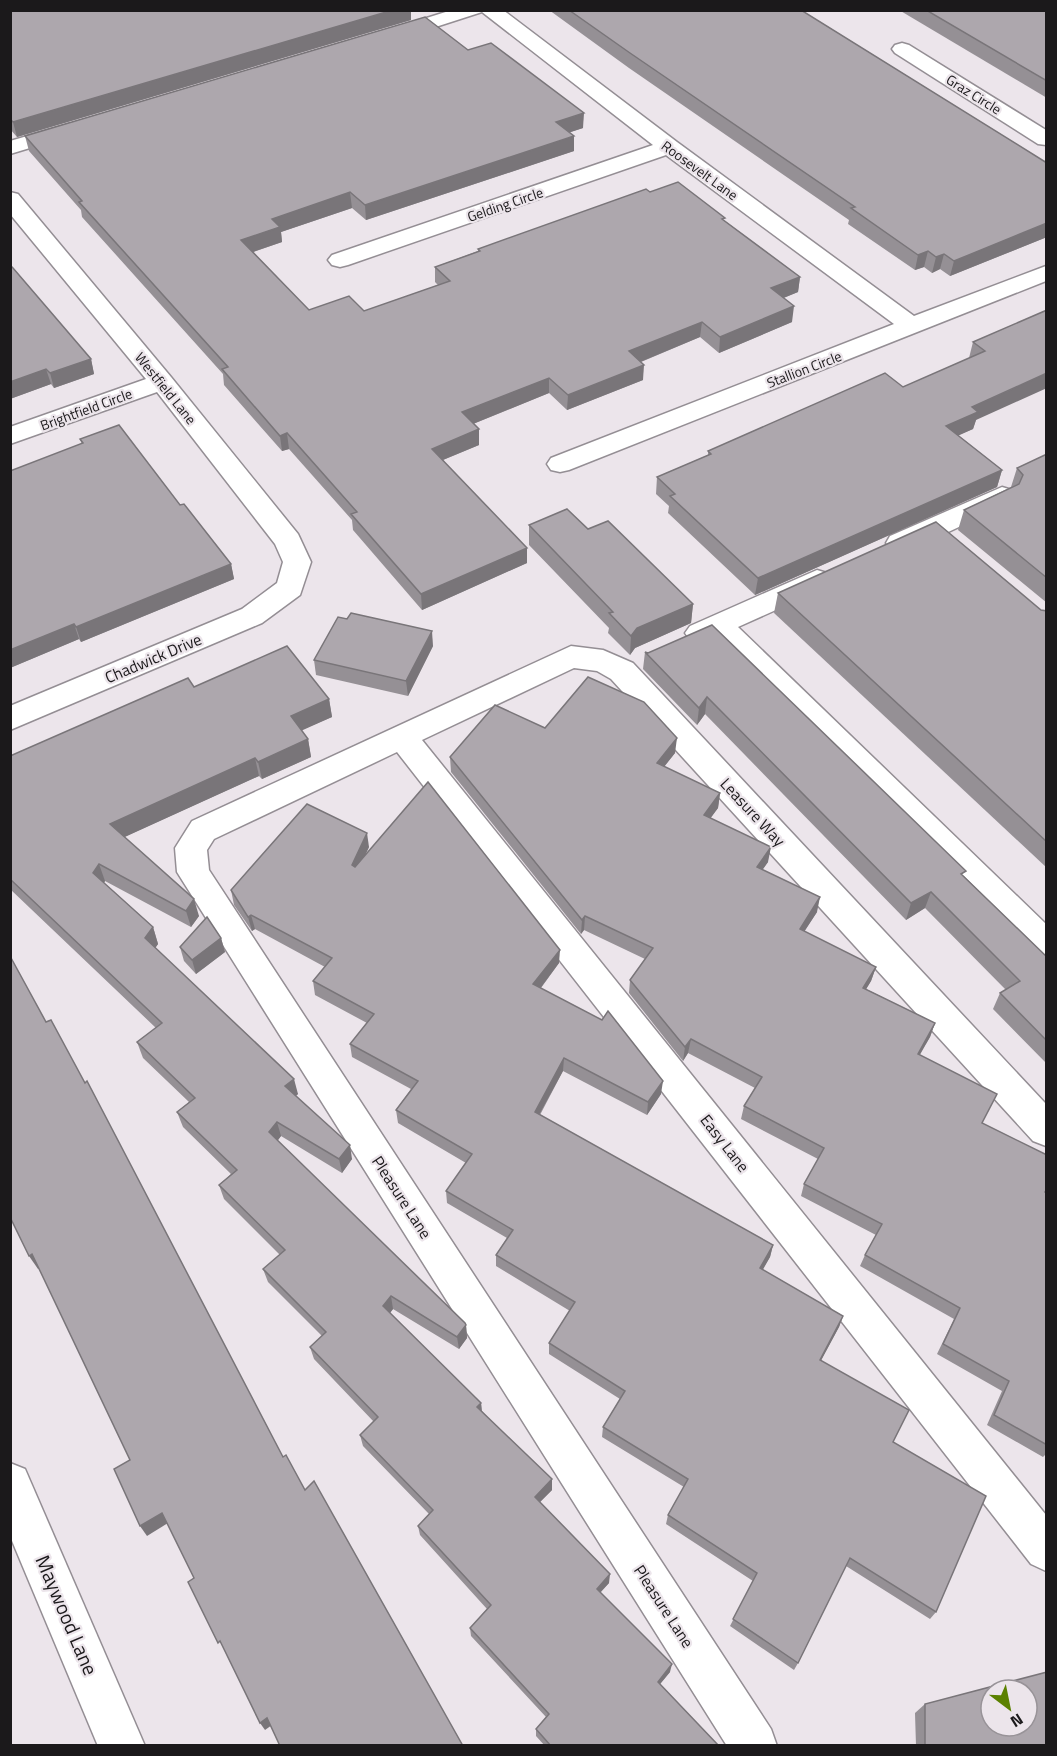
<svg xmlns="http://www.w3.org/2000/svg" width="1057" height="1756" viewBox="0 0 1057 1756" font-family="'Titillium Web',sans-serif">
	<rect width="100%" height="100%" fill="#ece5eb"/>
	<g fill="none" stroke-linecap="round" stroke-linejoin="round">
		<!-- minor casing -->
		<g stroke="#948e94" stroke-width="3">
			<g id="minor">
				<path d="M452,10H503L677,142L914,316L1046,266V281L569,470L560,472L551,470L547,464L551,458L894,324L666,155L348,265L340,267L332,265L328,260L332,255L653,145L482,12L389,42L382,40L379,36L382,32Z"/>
				<path d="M902,43L909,45L1046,130V145L1038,144L895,53L892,49L895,45Z"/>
				<path d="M69,124L76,126L80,130L76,134L10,154V141Z"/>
				<path d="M10,192L18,194L171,377L298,534L311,562L300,595L262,623L10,730V706L242,609L277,583L283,562L275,544L157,392L10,444V427L146,379L10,214Z"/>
				<path d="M1002,487L1012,490L1015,496L1012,502L910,550L900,552L890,550L886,543L890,536Z"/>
				<path d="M817,570L827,573L831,580L827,587L738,627L1046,924V959L1034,955L714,639L700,643L690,640L685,633L690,626Z"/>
				<path d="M571,646L603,650L633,663L1046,1104V1146L1033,1141L611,679L597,671L574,668L422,740L1046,1515V1571L1031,1564L397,752L214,839L207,850L209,870L771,1729L777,1746H727L177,872L175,848L192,821Z"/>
				<path d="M10,1463L25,1469L145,1746H98L10,1536Z"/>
			</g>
		</g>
		<!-- minor -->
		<use href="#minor" fill="#fff" fill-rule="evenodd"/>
	</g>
	<!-- wall -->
	<g fill="#959095">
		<path d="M10,10L411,20L17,137L10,129Z"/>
		<path d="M549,10H801L1047,163V237L950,276L940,269L932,273L924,267L915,270L848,224L849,220L629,68Z"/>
		<path d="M899,10H1047V98Z"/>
		<path d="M468,50L583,128L570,132L574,151L366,220L352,208L281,232L282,242L253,252L309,310L364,311L438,285L435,282V267L478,251V249L650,192L725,221L800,277L798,292L783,298L792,322L719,353L700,337L641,362L643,380L567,410L549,393L473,424L479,429V445L443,460L527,563L422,610L353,530L352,520L289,449L282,451L224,385L223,374L82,217L81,210L29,151L25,136Z"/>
		<path d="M10,265L91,359L94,374L54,388L51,384L10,399Z"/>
		<path d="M1047,310L976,420L973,429L958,435L1002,470L997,487L755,595L668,513L669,506L656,494L657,477L708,455V451L903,387L969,358L973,342Z"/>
		<path d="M80,439L180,505L231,564L234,579L81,642L79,639L10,668L82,444Z"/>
		<path d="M1047,454V603L958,530L964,510L1011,487L1017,468Z"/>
		<path d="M529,525L588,529L693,604L691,623L635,648L630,655L608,633L609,628L529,545Z"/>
		<path d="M778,593L1041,610L1047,611V868L774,613Z"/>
		<path d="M433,646L408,696L316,675L314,660Z"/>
		<path d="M645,652L964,876L1047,957V1064L993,1009L1000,993L1006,990L925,908L906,920L705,714L697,725L643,669Z"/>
		<path d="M194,687L329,699L332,717L301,730L308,739L311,757L262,779L259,776L124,837L199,916L191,927L105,881L104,883L153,927L158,944L155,948L298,1094L296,1096L352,1159L342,1173L281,1136L277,1141L466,1325L467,1338L459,1349L393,1309L390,1313L481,1403L482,1411L552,1490L540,1502L609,1583L600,1593L670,1672L660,1684L719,1746H545L536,1736V1729L546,1717L471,1636L470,1628L487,1609L420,1535L418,1526L429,1514L363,1446L360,1435L374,1422L314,1359L310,1347L322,1336L268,1282L263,1269L280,1255L224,1199L219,1185L231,1174L183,1127L177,1112L189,1102L143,1058L137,1042L156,1028L10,889V756Z"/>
		<path d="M545,728L675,753L664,767L720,793L718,808L710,818L768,862L762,870L817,912L804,932L876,967L871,981L866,989L935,1023L930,1037L919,1055L1047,1193V1453L1043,1457L987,1425L1002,1391L937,1354L954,1319L860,1266L865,1255L876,1235L801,1196L804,1184L818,1159L741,1119L744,1106L755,1088L688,1053L683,1061L629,993L630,980L645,959L584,930L581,934L451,772L450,757Z"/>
		<path d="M369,847L365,855L559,963L541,988L661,1094L647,1115L563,1071L540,1115L773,1245L770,1257L762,1270L843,1316L839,1327L821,1360L893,1442L936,1612L930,1619L846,1566L798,1663L794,1670L730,1626L753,1581L666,1524L668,1515L684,1487L602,1437L603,1427L620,1399L549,1354V1343L570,1311L496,1266V1255L507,1238L447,1203L446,1191L466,1163L398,1123L396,1110L411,1089L352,1057L350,1044L367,1023L315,995L313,981L325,967L255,929L252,931L234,905L231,890Z"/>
		<path d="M221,938L225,952L196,974L184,961L180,947Z"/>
		<path d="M925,1704L1047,1746H916L915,1713Z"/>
	</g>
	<!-- shaded-wall -->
	<g fill="#797579">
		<path d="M393,10H411V20L17,137L13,122Z"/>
		<path d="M584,113L583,128L556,137V122Z"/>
		<path d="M574,136V151L366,220L365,205Z"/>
		<path d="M350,192L352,208L281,232L282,242L244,255L241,240L272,219Z"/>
		<path d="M1047,223V237L950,276L954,261Z"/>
		<path d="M928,251L924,267L915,270L918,255Z"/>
		<path d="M944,254L940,269L932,273L936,257Z"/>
		<path d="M800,277L798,292L769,304L771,288Z"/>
		<path d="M794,306L792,322L719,353L720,337Z"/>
		<path d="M702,322L700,337L628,367L629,351Z"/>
		<path d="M91,359L94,374L54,388L50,373Z"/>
		<path d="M644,365L643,380L567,410L568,395Z"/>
		<path d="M46,369L51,384L10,399V382Z"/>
		<path d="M1047,373V388L976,420L973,429L942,443L946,426L972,407Z"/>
		<path d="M549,378V393L463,428L462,412Z"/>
		<path d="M479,429V445L433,464L432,449Z"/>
		<path d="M287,433L289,449L282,451L280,436Z"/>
		<path d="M1002,470L997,487L755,595L758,578Z"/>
		<path d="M527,548V563L422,610L421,594Z"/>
		<path d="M231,564L234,579L81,642L76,627Z"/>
		<path d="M693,604L691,623L635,648L630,655L631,636L637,628Z"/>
		<path d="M74,624L79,639L10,668V650Z"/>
		<path d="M432,631L433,646L408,696L406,681Z"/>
		<path d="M707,697L705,714L697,725L699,708Z"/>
		<path d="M329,699L332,717L294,734L291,716Z"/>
		<path d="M677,738L675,753L655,778L657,763Z"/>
		<path d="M308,739L311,757L262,779L258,762Z"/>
		<path d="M255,758L259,776L116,841L110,824Z"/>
		<path d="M720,793L718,808L702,830L704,815Z"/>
		<path d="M367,833L369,847L354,879L352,865Z"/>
		<path d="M771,847L768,862L754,882L757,867Z"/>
		<path d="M99,864L105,881L99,890L93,873Z"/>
		<path d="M931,892L925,908L906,920L911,903Z"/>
		<path d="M820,897L817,912L796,944L800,929Z"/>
		<path d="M194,899L199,916L191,927L186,911Z"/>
		<path d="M251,915L255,929L252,931L248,917Z"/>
		<path d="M585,916L584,930L581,934L582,920Z"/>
		<path d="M153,927L158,944L151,954L145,938Z"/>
		<path d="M221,938L225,952L196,974L192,960Z"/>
		<path d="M560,950L559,963L533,998V984Z"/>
		<path d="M876,967L871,981L859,1001L863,988Z"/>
		<path d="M935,1023L930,1037L913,1067L918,1054Z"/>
		<path d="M691,1039L688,1053L683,1061L685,1047Z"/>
		<path d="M564,1058L563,1071L534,1124L535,1112Z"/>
		<path d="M294,1079L298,1094L289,1101L285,1086Z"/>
		<path d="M663,1081L661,1094L647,1115L648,1102Z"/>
		<path d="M277,1122L281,1136L273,1147L269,1132Z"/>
		<path d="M350,1145L352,1159L342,1173L339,1159Z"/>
		<path d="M773,1245L770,1257L757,1280L760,1268Z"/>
		<path d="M32,1254L40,1268L38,1269L29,1256Z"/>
		<path d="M391,1296L393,1309L386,1318L383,1306Z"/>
		<path d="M843,1316L839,1327L816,1370L820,1360Z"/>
		<path d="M466,1325L467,1338L459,1349L457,1337Z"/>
		<path d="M481,1403L482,1415L477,1407Z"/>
		<path d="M552,1479V1490L535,1507V1497Z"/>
		<path d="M162,1513L168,1523L147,1536L140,1526Z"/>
		<path d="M610,1574L609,1583L595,1598L597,1589Z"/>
		<path d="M672,1664L670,1672L656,1689L658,1682Z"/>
		<path d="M267,1718L272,1725L265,1730L260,1723Z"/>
	</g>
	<!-- building -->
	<g fill="#ada7ad" stroke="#797579" stroke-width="1.5" fill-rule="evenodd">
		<path d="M10,10H393L13,122L10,119Z"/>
		<path d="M569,10H801L1047,163V223L954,261L944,254L936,257L928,251L918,255L851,208L855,207L630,53Z"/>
		<path d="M926,10H1047V81Z"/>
		<path d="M425,17L468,50L491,43L584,113L556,122L574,136L365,205L350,192L272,219L280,227L241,240L309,310L349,296L364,311L450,281L435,267L480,251L478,249L646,189L650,192L678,182L725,218L722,219L800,277L771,288L794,306L720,337L702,322L629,351L644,365L568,395L549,378L462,412L479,429L432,449L527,548L421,594L351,514L357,512L287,433L280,436L222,369L228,367L79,202L82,201L25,136Z"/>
		<path d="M10,265L13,268L91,359L50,373L46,369L10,382Z"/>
		<path d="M1047,310V373L972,407L978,412L946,426L1002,470L758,578L670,496L675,494L657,477L711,454L708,451L885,373L903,387L985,351L973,342Z"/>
		<path d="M119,425L180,505L184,504L231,564L76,627L74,624L10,650V471L83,443L80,439Z"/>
		<path d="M1047,454V578L964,510L1019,484L1023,475L1017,468Z"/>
		<path d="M567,509L588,529L608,521L693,604L637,628L631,636L609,613L613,612L529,525Z"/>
		<path d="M936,522L1041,610L1047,611V842L778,593Z"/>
		<path d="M351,613L432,631L406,681L314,660L338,617L347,619Z"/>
		<path d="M712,625L966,871L961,874L1047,957V1041L1000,993L1020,981L931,892L911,903L707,697L699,708L645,652L648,653Z"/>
		<path d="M287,646L329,699L291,716L308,739L258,762L255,758L110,824L194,899L186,911L99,864L93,873L153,927L145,938L294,1079L285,1086L350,1145L339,1159L277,1122L269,1132L465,1323L466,1325L457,1337L391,1296L383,1306L481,1403L477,1407L552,1479L535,1497L610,1574L597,1589L672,1664L658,1682L719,1746H551L536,1729L549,1714L470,1628L491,1605L418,1526L433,1510L360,1435L378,1417L310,1347L326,1332L263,1269L285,1250L219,1185L237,1170L177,1112L195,1098L137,1042L162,1023L10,879V756L188,678L194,687Z"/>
		<path d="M588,677L644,702L677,738L657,763L720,793L704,815L771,847L757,867L820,897L800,929L876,967L863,988L935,1023L918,1054L997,1094L982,1123L1047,1155V1189L1045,1192L1047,1193V1445L994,1415L1009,1381L943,1344L960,1308L865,1255L882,1224L804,1184L824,1148L744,1106L762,1077L691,1039L685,1047L630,980L653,948L585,916L582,920L450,757L495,705L545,728Z"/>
		<path d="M428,782L560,950L533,984L602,1020L608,1011L663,1081L648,1102L564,1058L535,1112L773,1245L760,1268L843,1316L820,1360L909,1410L893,1442L986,1496L936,1612L850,1558L798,1663L733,1619L757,1573L668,1515L688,1479L603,1427L625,1391L549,1343L575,1302L496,1255L513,1230L446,1191L472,1154L396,1110L418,1081L350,1044L374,1014L313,981L332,958L251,915L248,917L231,890L307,804L367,833L352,865L355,867Z"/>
		<path d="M207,917L221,938L192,960L180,947Z"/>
		<path d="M10,956L46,1022L51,1020L85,1083L87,1081L283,1457L286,1455L305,1490L314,1481L463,1746H280L267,1718L260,1723L220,1641L218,1643L188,1582L194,1578L162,1513L140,1526L114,1469L130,1460L32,1254L29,1256L10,1217Z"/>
		<path d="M1047,1672V1746H925V1704ZM991,1690H1027V1726H991Z"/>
	</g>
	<g text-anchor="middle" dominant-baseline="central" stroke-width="4.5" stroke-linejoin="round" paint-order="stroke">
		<!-- far-street labels -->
		<g font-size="14" fill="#1b191b" stroke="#ece5eb">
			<text transform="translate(974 94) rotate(32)">Graz Circle</text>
			<text transform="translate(700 170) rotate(36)">Roosevelt Lane</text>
			<text transform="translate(505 204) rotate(-19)">Gelding Circle</text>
			<text transform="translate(804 369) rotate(-21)">Stallion Circle</text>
			<text transform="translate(166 388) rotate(51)">Westfield Lane</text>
			<text transform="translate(86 409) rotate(-20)">Brightfield Circle</text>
		</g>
		<!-- street labels -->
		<g font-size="16" fill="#1b191b" stroke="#ece5eb">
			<text transform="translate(153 658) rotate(-23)">Chadwick Drive</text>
			<text transform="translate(753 812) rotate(47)">Leasure Way</text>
			<text transform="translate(725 1143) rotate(52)">Easy Lane</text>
			<text transform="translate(402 1197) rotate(57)">Pleasure Lane</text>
			<text transform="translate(664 1606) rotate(57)">Pleasure Lane</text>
		</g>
		<!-- near-street labels -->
		<g font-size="20" fill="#1b191b" stroke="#ece5eb">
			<text transform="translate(67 1615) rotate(67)">Maywood Lane</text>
		</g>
	</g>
	<!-- border -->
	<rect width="1057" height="1756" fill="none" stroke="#1b191b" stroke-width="24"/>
	<!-- north arrow -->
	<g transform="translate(1009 1708) rotate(148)"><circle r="28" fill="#ece5eb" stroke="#989398" stroke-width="1.5"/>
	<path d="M0-4.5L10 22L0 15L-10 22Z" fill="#5b8100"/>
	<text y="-9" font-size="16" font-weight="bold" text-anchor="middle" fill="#1b191b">N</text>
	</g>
</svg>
